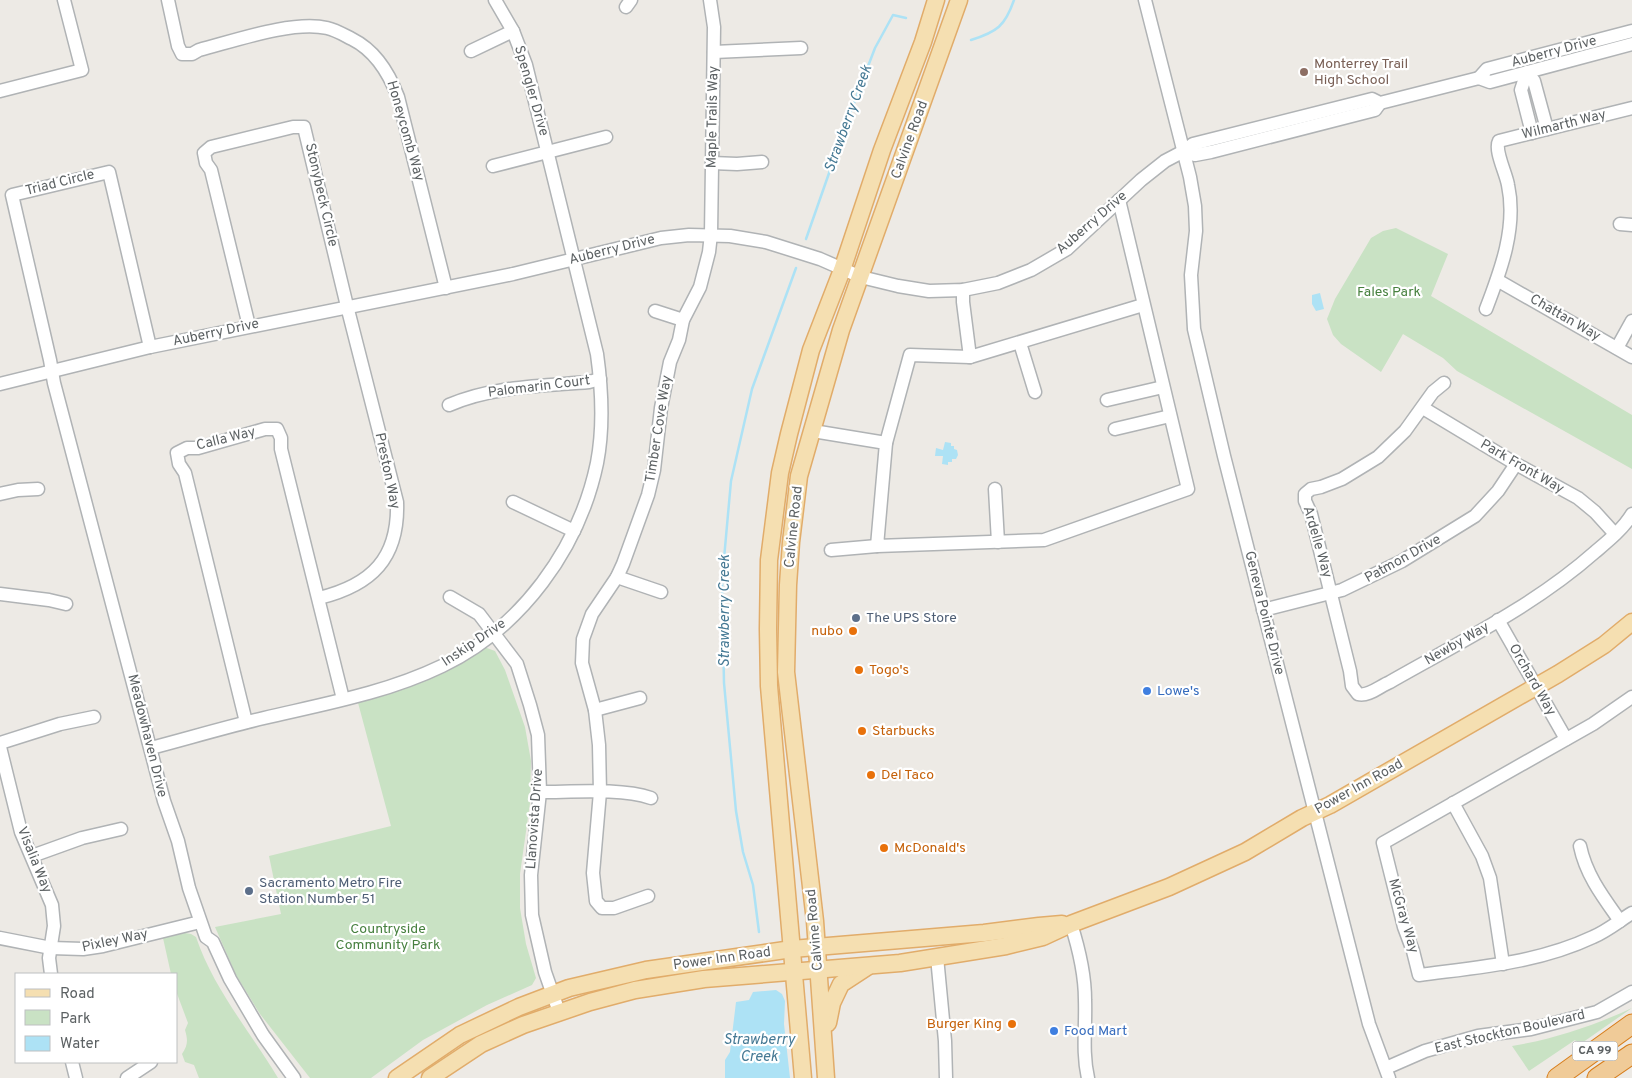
<svg xmlns="http://www.w3.org/2000/svg" width="1632" height="1078" viewBox="0 0 1632 1078" font-family="Overpass,sans-serif">
	<rect width="100%" height="100%" fill="#edeae5"/>
	<!-- green -->
	<g fill="#c9e2c4">
		<path d="M1396,228L1448,254L1431,296L1632,415V469L1457,371L1443,358L1403,334L1381,372L1341,344L1333,335L1327,319L1335,299L1371,238L1383,231Z"/>
		<path d="M484,647L495,651L505,670L525,727L531,761L530,803L520,874V908L526,944L536,978L532,985L487,1005L423,1040L371,1078H310L260,1014L236,975L215,927L281,914L269,856L391,826L357,699L418,684L463,663Z"/>
		<path d="M185,933L191,934L196,937C214,990 250,1031 278,1078H199L194,1065L185,1062L182,1054C188,1045 188,1040 185,1030L188,1023L176,991V974H171L163,938Z"/>
		<path d="M1632,1008L1579,1045L1575,1040L1529,1071L1512,1046C1554,1039 1593,1026 1632,1008Z"/>
	</g>
	<!-- water -->
	<g fill="#ade2f5">
		<path d="M1320,293L1324,309L1316,311L1312,304V295Z"/>
		<path d="M945,442L951,443V446H954V449L957,450L958,455L956,459H952V462H948V465L942,464L943,456H935L936,448L943,450Z"/>
		<path d="M776,990L782,994L785,1001L784,1024L790,1078H725V1060L730,1052L736,1002L749,1000L753,992Z"/>
	</g>
	<g fill="none" stroke-linecap="round" stroke-linejoin="round">
		<!-- stream -->
		<g stroke="#ade2f5" stroke-width="2.5">
			<path d="M971,40C997,32 1005,26 1014,0"/>
			<path d="M806,239L849,116L875,48L893,15L906,18"/>
			<path d="M759,932L753,885L743,852L736,811L724,683L722,581L731,481L752,389L796,268"/>
		</g>
		<!-- minor casing -->
		<g stroke="#b0b3b5" stroke-width="15">
			<g id="minor">
				<path d="M168,0L178,46L182,54H192L199,50C234,41 293,20 327,28C336,30 344,35 352,39C376,51 389,73 398,97L446,288"/>
				<path d="M1145,0L1190,177L1195,206L1196,231L1191,275L1194,329L1224,456L1369,1024L1389,1078"/>
				<path d="M626,7L631,0"/>
				<path d="M471,51L513,31"/>
				<path d="M714,52L801,48"/>
				<path d="M1479,78L1487,69L1632,31"/>
				<path d="M0,91L82,70L64,0"/>
				<path d="M1532,133L1521,90L1527,72L1534,81L1547,129"/>
				<path d="M1184,151L1195,155L1211,152L1375,110L1380,103"/>
				<path d="M712,163L737,164L762,162"/>
				<path d="M493,166L606,137"/>
				<path d="M1620,224L1632,225"/>
				<path d="M1497,280L1632,357"/>
				<path d="M963,290V302L970,357"/>
				<path d="M1486,309C1501,270 1517,227 1508,185C1506,173 1494,150 1499,141L1632,108"/>
				<path d="M655,311L683,320"/>
				<path d="M249,326L211,170L206,163L204,153L211,147L293,127H304L347,306L397,502C399,558 372,585 319,598"/>
				<path d="M1020,343L1035,392"/>
				<path d="M150,347L109,172L12,195L50,360L54,383L164,801L178,841L189,888L206,937L213,942L230,979L263,1035L294,1078"/>
				<path d="M1617,348L1632,321"/>
				<path d="M1444,383L1433,392L1405,431L1378,457L1342,479L1321,487L1311,489L1305,494V501L1311,514L1350,671L1352,686L1358,694C1368,697 1380,686 1390,682C1460,642 1534,606 1595,552C1608,541 1623,529 1632,514"/>
				<path d="M0,384L150,347L513,274L661,238L689,235L730,236L766,242L820,259L861,277L898,286L929,291L963,290L998,283L1031,270L1067,249L1141,180L1165,161L1184,151L1193,144L1372,99L1380,103L1479,78L1490,82L1632,44"/>
				<path d="M1107,400L1163,387"/>
				<path d="M449,405C493,386 542,386 589,382L600,379"/>
				<path d="M1423,408L1516,464L1578,498L1595,512L1615,534"/>
				<path d="M1115,429L1170,416"/>
				<path d="M813,431L886,443L877,546L1044,540L1188,489L1119,200"/>
				<path d="M886,443L910,355L970,357L1143,305"/>
				<path d="M995,489L998,542"/>
				<path d="M0,494L18,490L38,489"/>
				<path d="M513,502L574,531"/>
				<path d="M831,550L877,546"/>
				<path d="M617,577L661,592"/>
				<path d="M0,594L49,600L66,604"/>
				<path d="M450,597L479,614L517,664L530,705L538,735L540,792L531,875L532,915L545,972L559,1012"/>
				<path d="M1263,610L1342,590L1402,561L1475,516L1498,491L1516,464"/>
				<path d="M1498,620L1566,739"/>
				<path d="M1632,697L1593,724L1383,843L1404,927L1413,951L1419,975C1479,967 1538,963 1593,937C1607,931 1619,921 1632,913"/>
				<path d="M595,710L640,698"/>
				<path d="M246,722L185,473L179,464L177,453L187,448H198L265,429H277L281,438V449L343,699"/>
				<path d="M0,743L60,724L94,717"/>
				<path d="M0,747L21,832L52,905L54,926L49,958L51,974"/>
				<path d="M151,748C189,738 226,727 264,718C324,704 386,693 442,666C521,628 579,549 597,463C604,427 602,390 597,354L526,65L513,31L495,0"/>
				<path d="M540,792C573,792 621,788 651,798"/>
				<path d="M1453,803L1482,856L1490,878L1503,964"/>
				<path d="M1580,846C1586,875 1603,897 1620,921"/>
				<path d="M32,856L82,838L121,829"/>
				<path d="M648,896L614,908H602L596,901L593,873L600,792L599,745L595,710L582,663L583,639L592,614L617,577L623,564L648,495L654,470L661,408L670,362L679,340L683,320L700,287L709,252L711,234L714,27L710,0"/>
				<path d="M1071,924C1079,949 1085,973 1085,1000C1086,1027 1082,1052 1088,1078"/>
				<path d="M0,938L51,948L83,949L103,946L200,922"/>
				<path d="M937,957L945,1041L946,1078"/>
				<path d="M72,1062L76,1078"/>
				<path d="M1386,1068L1425,1051L1478,1036L1531,1029L1597,1012L1632,992"/>
				<path d="M127,1078L151,1062"/>
			</g>
		</g>
		<!-- major casing -->
		<g stroke="#e1ac6a" stroke-width="19">
			<g id="major">
				<path d="M828,1023L832,1003L841,984L867,967"/>
				<path d="M397,1078L460,1035L519,1007L569,988L646,970L792,949L984,933L1039,926L1062,924"/>
				<path d="M430,1078L481,1044L523,1025L590,1002L635,990L704,979L900,963L1006,946L1043,937L1071,924L1169,887L1245,852L1302,818L1330,805L1558,674L1604,645L1632,622"/>
				<path d="M803,1078L769,686L768,629L769,560L780,473L789,434L811,350L842,270L882,150L923,42L936,0"/>
				<path d="M826,1078L815,921L786,672L788,585L791,542L799,476L841,330L959,0"/>
			</g>
		</g>
		<!-- highway casing -->
		<g stroke="#d77d1b" stroke-width="21">
			<g id="highway">
				<path d="M1557,1078L1632,1024"/>
				<path d="M1597,1078L1632,1054"/>
			</g>
		</g>
		<!-- minor -->
		<use href="#minor" stroke="#fff" stroke-width="12"/>
		<!-- major -->
		<use href="#major" stroke="#f5dfb1" stroke-width="16"/>
		<!-- highway -->
		<use href="#highway" stroke="#f0cb98" stroke-width="19"/>
	</g>
	<!-- markers -->
	<circle fill="#8d6e63" stroke="#fff" stroke-width="2" cx="1304" cy="72" r="5"/>
	<g fill="#5c6f8a" stroke="#fff" stroke-width="2">
		<circle cx="856" cy="618" r="5"/>
		<circle cx="249" cy="891" r="5"/>
	</g>
	<g fill="#e8710a" stroke="#fff" stroke-width="2">
		<circle cx="853" cy="631" r="5"/>
		<circle cx="859" cy="670" r="5"/>
		<circle cx="862" cy="731" r="5"/>
		<circle cx="871" cy="775" r="5"/>
		<circle cx="884" cy="848" r="5"/>
		<circle cx="1012" cy="1024" r="5"/>
	</g>
	<g fill="#3f7fe0" stroke="#fff" stroke-width="2">
		<circle cx="1147" cy="691" r="5"/>
		<circle cx="1054" cy="1031" r="5"/>
	</g>
	<g text-anchor="middle" dominant-baseline="central" stroke-width="4.5" stroke-linejoin="round" paint-order="stroke">
		<!-- shield labels -->
		<rect fill="#fff" stroke="#8d9092" stroke-width="1" x="1572.5" y="1041.5" width="45" height="19" rx="4"/>
		<g font-size="12" font-weight="bold" fill="#5c6163">
			<text x="1595" y="1051">CA 99</text>
		</g>
		<!-- street labels -->
		<g font-size="14" fill="#5c6163" stroke="#fff">
			<text transform="translate(1554 52) rotate(-15)">Auberry Drive</text>
			<text transform="translate(531 91) rotate(74)">Spengler Drive</text>
			<text transform="translate(713 117) rotate(-89)">Maple Trails Way</text>
			<text transform="translate(1564 125) rotate(-14)">Wilmarth Way</text>
			<text transform="translate(405 131) rotate(74)">Honeycomb Way</text>
			<text transform="translate(910 140) rotate(-70)">Calvine Road</text>
			<text transform="translate(60 183) rotate(-14)">Triad Circle</text>
			<text transform="translate(321 195) rotate(77)">Stonybeck Circle</text>
			<text transform="translate(1092 223) rotate(-41)">Auberry Drive</text>
			<text transform="translate(612 250) rotate(-14)">Auberry Drive</text>
			<text transform="translate(1565 318) rotate(30)">Chattan Way</text>
			<text transform="translate(216 333) rotate(-12)">Auberry Drive</text>
			<text transform="translate(539 387) rotate(-7)">Palomarin Court</text>
			<text transform="translate(659 429) rotate(-81)">Timber Cove Way</text>
			<text transform="translate(226 439) rotate(-14)">Calla Way</text>
			<text transform="translate(1522 467) rotate(30)">Park Front Way</text>
			<text transform="translate(387 471) rotate(78)">Preston Way</text>
			<text transform="translate(794 527) rotate(-84)">Calvine Road</text>
			<text transform="translate(1317 542) rotate(74)">Ardelle Way</text>
			<text transform="translate(1403 559) rotate(-29)">Patmon Drive</text>
			<text transform="translate(1264 613) rotate(76)">Geneva Pointe Drive</text>
			<text transform="translate(474 643) rotate(-34)">Inskip Drive</text>
			<text transform="translate(1457 644) rotate(-30)">Newby Way</text>
			<text transform="translate(1532 680) rotate(60)">Orchard Way</text>
			<text transform="translate(147 736) rotate(76)">Meadowhaven Drive</text>
			<text transform="translate(1359 787) rotate(-29)">Power Inn Road</text>
			<text transform="translate(535 819) rotate(-86)">Llanovista Drive</text>
			<text transform="translate(34 860) rotate(68)">Visalia Way</text>
			<text transform="translate(1403 916) rotate(74)">McGray Way</text>
			<text transform="translate(815 930) rotate(-95)">Calvine Road</text>
			<text transform="translate(115 941) rotate(-12)">Pixley Way</text>
			<text transform="translate(722 959) rotate(-8)">Power Inn Road</text>
			<text transform="translate(1510 1032) rotate(-13)">East Stockton Boulevard</text>
		</g>
		<!-- education labels -->
		<g font-size="14" fill="#785e54" stroke="#fff" text-anchor="start">
			<text x="1314" y="64">Monterrey Trail<tspan x="1314" dy="16">High School</tspan></text>
		</g>
		<!-- park labels -->
		<g font-size="14" fill="#47803f" stroke="#fff">
			<text x="1389" y="292">Fales Park</text>
			<text x="388" y="929">Countryside<tspan x="388" dy="16">Community Park</tspan></text>
		</g>
		<!-- service labels -->
		<g font-size="14" fill="#4e5e75" stroke="#fff" text-anchor="start">
			<text x="866" y="618">The UPS Store</text>
			<text x="259" y="883">Sacramento Metro Fire<tspan x="259" dy="16">Station Number 51</tspan></text>
		</g>
		<!-- food labels -->
		<g font-size="14" fill="#c56008" stroke="#fff" text-anchor="start">
			<text x="843" y="631" text-anchor="end">nubo</text>
			<text x="869" y="670">Togo's</text>
			<text x="872" y="731">Starbucks</text>
			<text x="881" y="775">Del Taco</text>
			<text x="894" y="848">McDonald's</text>
			<text x="1002" y="1024" text-anchor="end">Burger King</text>
		</g>
		<!-- shop labels -->
		<g font-size="14" fill="#366cbe" stroke="#fff" text-anchor="start">
			<text x="1157" y="691">Lowe's</text>
			<text x="1064" y="1031">Food Mart</text>
		</g>
		<!-- water labels -->
		<g font-size="15" font-style="italic" fill="#457994" stroke="#fff">
			<text transform="translate(849 119) rotate(-70)">Strawberry Creek</text>
			<text transform="translate(725 611) rotate(-90)">Strawberry Creek</text>
			<text x="759" y="1040">Strawberry<tspan x="759" dy="17">Creek</tspan></text>
		</g>
	</g>
	<!-- legend -->
	<rect x="15" y="973" width="162" height="90" fill="#ffffff" stroke="#bec0c1"/>
	<rect x="25" y="989" width="25" height="8" fill="#f5dfb1" stroke="#bec0c1"/>
	<text x="60" y="998" font-size="15" fill="#5c6163">Road</text>
	<rect x="25" y="1010" width="25" height="15" fill="#c9e2c4" stroke="#bec0c1"/>
	<text x="60" y="1023" font-size="15" fill="#5c6163">Park</text>
	<rect x="25" y="1036" width="25" height="15" fill="#ade2f5" stroke="#bec0c1"/>
	<text x="60" y="1048" font-size="15" fill="#5c6163">Water</text>
</svg>
